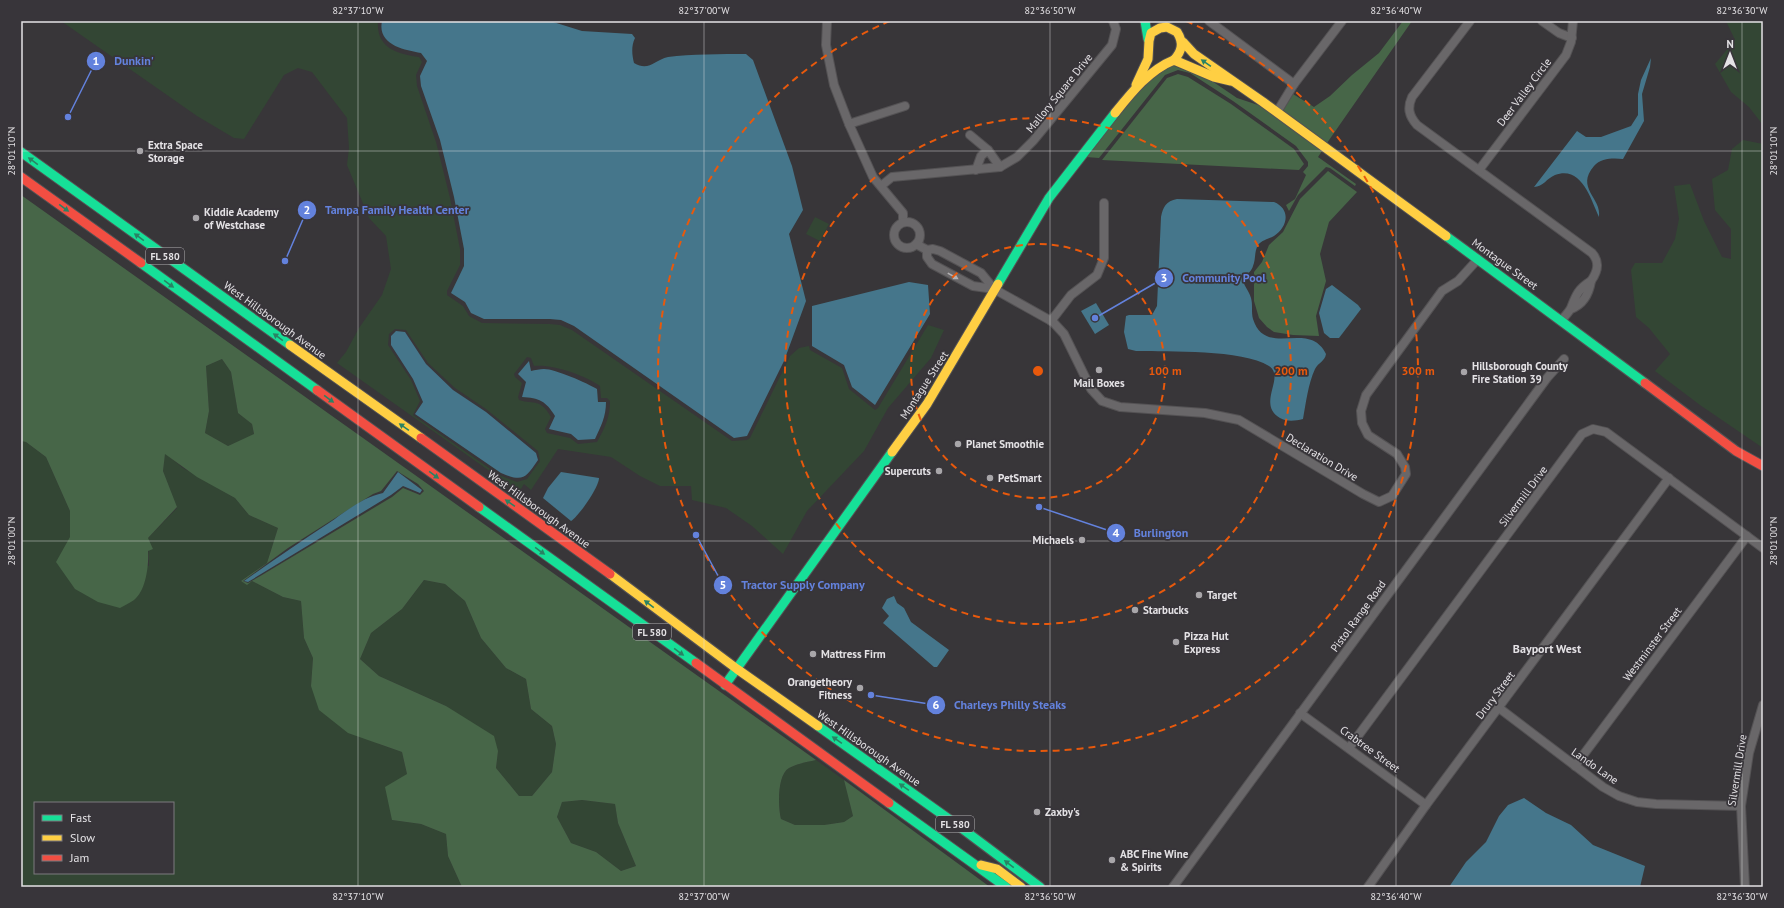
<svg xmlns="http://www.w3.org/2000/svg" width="1784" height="908" viewBox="0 0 1784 908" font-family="'PT Sans',sans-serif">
	<rect width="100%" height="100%" fill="#383639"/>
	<!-- green -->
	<g fill="#334634" fill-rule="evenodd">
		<path d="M61,21H378C376,48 397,54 419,57L422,62L416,75L417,86L436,142L450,198L460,249V265L447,291V295L463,306L469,316L482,323L550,324L560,325L572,330L732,441L747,440L750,438L790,356L799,348L809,346L810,350L842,368L849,389L875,410L878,408L928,325L944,330L931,358L888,408L864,451L807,511L783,554L752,526L726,508L692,500L691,486H660L640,476L611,457L558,449L531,490L524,484L519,492L337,363L346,352L359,328L382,295L391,269L386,236L369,218L347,165L349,148L347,118L312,72L298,68L284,75L244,139L234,138L197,116ZM395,329L406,330L428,363L455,388L486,409L538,451L540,461L527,479L517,482L499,475L413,415L420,401L411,380L388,345L389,334ZM527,357L531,358L534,366C553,364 584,375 600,386L601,398H607L610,401C610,418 605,427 597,442L578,444L570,438L547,433L545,429L551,417C540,398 535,405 519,400L518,397L522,383L515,377L514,374Z"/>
		<path d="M1726,21H1763V125L1749,107L1731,92L1715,64L1735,40Z"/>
		<path d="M1743,140L1763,144V448L1700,405L1655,371L1670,354L1649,328L1636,317L1631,270L1635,263H1662L1675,239L1679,219L1674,186L1690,184L1704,221L1722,257L1731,259V229L1715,210L1712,179L1728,170L1732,149Z"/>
		<path d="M815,217L829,224L820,241L806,234Z"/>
		<path d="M222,359L231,372L238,413L252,424L254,435L228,446L205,433L209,411L206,366Z"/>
		<path d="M21,441L26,442L46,457L70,511V537L149,566L148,538L177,508L163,471L165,453L183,468L235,498L249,515L278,528L267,563L241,581L247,584L252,581L283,597L301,601L304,638L313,658L311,686L379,744L402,752L407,774L392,820L421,824L446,834L448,856L462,887H21ZM35,803H173V873H35Z"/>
		<path d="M424,580L445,584L465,601L481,638L506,668L526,679L531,709L552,726L556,744L552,772L532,796H519L496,768L498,751L446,706L379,676L360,659L371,633L402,609Z"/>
		<path d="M816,760L844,780L853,816L844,822L824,825H795L781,819C778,807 777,775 789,768C796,764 807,762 816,760Z"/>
		<path d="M582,800L615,804L618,823L636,866L621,871L596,852L571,843L557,817L562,802Z"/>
	</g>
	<!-- forest -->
	<g fill="#476648" fill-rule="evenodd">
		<path d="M1403,21H1412L1327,143L1283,111L1293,94L1314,107L1330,96L1352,75L1379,53Z"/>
		<path d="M1172,65L1212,81L1237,98L1261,106L1322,151L1318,157L1356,184L1355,186L1330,168L1326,167L1298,195L1289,211L1286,205L1295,199L1306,175L1303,172L1308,166V162L1296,146L1233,101L1190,73L1178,70L1165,75L1099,158L1086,157C1105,131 1145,77 1172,65Z"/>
		<path d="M1178,74L1188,77L1231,104L1294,149L1304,164L1299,170L1102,160L1167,78Z"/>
		<path d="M1328,171L1357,192L1329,222L1320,254L1326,281L1316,316L1319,336L1293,335L1274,332L1267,327L1259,318L1254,301V272L1262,262L1269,245L1283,232L1300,199Z"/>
		<path d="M21,195L816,760C807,762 796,764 789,768C777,775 778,807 781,819L795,825H824L844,822L853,816L844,780L990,887H462L448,856L446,834L421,824L392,820L385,787L407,774L402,752L348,733L319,710L311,686L313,658L304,638L301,601L283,597L252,581L247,585L241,581L267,563L278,528L249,515L235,498L197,477L165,454L163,471L177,507L148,538L153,549L148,551C149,565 146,591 134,600C130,603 125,605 120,608L98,602L75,589L56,562L70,537V511L46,457L26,442L21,441ZM222,359L231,372L238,413L252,424L254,434L228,446L205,433L209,411L206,366ZM397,471L418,484L424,491L420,495L403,488L392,497L262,575L248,583L243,581L288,548L373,494L381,491ZM424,580L445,584L465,601L481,638L506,668L526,679L531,709L552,726L556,744L552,772L532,796H519L496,768L498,751L494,736L446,706L379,676L360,659L371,633L402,609ZM582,800L615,804L618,823L636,866L621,871L596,852L571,843L557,817L562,802Z"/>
	</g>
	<!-- water -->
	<g fill="#45768b">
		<path d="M382,21H550L582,31L632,34L635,38C631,46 632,55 634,63C649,72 654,60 668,57C690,54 723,54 746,54L753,60L792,166L803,210L789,234L806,301L784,361L747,436L734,438L574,326L561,320L550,319H484L471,313L465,302L451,293L464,266V249L454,197L440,140L421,86L420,76L427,61L421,53C404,50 377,45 382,21Z"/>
		<path d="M1651,58L1650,67L1642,94L1644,121L1623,159C1613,158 1601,158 1594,166C1575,188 1602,198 1599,217C1591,200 1582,165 1555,175C1547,178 1543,187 1534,187L1577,131L1586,137H1601L1631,126L1638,115V94L1641,80Z"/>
		<path d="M1177,199L1274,202C1291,209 1288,227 1274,236C1269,239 1262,240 1258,245C1254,252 1256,259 1253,266C1252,271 1246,275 1243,278C1243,286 1249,290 1251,298C1253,305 1251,312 1253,319C1266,359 1309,319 1326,354C1325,361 1318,363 1315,369C1308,384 1306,403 1303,419C1295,421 1287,422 1280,418C1256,404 1286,377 1269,366C1242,349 1169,352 1136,351L1128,349L1124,332L1126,316L1129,315H1152L1157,306L1161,217C1163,207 1166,201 1177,199Z"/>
		<path d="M909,282L928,285L930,314L875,405L852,387L844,365L812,346V306Z"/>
		<path d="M1332,285L1358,305L1361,309L1339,338H1330L1324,333L1319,313L1326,289Z"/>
		<path d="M1096,303L1109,325L1095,334L1081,311Z"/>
		<path d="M396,331L405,332L426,364L453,390L486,412L536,453L538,460C525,479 523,482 501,473L415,414L423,402L413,379L391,345V336Z"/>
		<path d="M529,361L531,371C535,370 540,369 544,369C555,369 587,383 597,389L598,402H606C606,417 601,426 595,439L578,440L571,434L549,429L555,416C546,401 539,398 522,397L526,382L518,374Z"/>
		<path d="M398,472L422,490L420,493L403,486L391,495L248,582L244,581C272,561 300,542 329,523C345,512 363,497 383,493Z"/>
		<path d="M561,472L599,478C599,487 579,516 571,521L543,498L548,488Z"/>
		<path d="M894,596L897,603L904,608L911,622L949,650L937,667H934L883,623L889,616L882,608L887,599Z"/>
		<path d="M1524,798L1546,813L1571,825L1593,845L1645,866L1640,887H1449L1466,862L1486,842L1499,816L1508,805Z"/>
	</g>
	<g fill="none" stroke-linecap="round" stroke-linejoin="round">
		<!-- street casing -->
		<g stroke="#545254" stroke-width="10">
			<g id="street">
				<path d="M827,21L826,45L834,85L849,124L905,106"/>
				<path d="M1209,21L1294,84"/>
				<path d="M1470,21L1412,97C1407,108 1409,116 1417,125L1592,253C1600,262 1598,271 1591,281"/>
				<path d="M1542,21L1559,33L1572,38"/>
				<path d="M1277,112L1294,84L1342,21"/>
				<path d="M849,124L873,177L903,213V222"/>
				<path d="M1000,167L1017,157L1033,141L1112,45L1116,29L1113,21"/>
				<path d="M976,170L981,156L988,150"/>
				<path d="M1479,170L1566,55L1571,42L1573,21"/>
				<path d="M881,186L892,177L1000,167L988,150L970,135"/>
				<circle cx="907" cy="235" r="13"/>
				<path d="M916,244L927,250L933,249L940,251L981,273L994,289"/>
				<path d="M927,250V257L932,264L973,286L994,289L1053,322L1064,334L1091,389L1102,401L1120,407L1205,413L1239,420L1363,494L1379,502L1392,496L1406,474L1405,467L1397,454L1368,435L1362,423L1361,411L1366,395L1442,291L1458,281L1478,259"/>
				<path d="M1051,321L1071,295L1097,275L1104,258V203"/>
				<path d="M1561,321C1564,317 1569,312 1571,308C1576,295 1578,289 1591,281C1589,294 1584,304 1571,309"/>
				<path d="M1499,708L1603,787L1619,796L1637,802L1656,804L1741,806"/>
				<path d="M1300,713L1426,805"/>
				<path d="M1349,748L1582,434L1593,429L1606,432L1763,548"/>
				<path d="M1575,766L1747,536"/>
				<path d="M1173,887L1547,378L1564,359"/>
				<path d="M1368,887L1426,805L1669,478"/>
				<path d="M1745,887L1741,806L1749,753L1763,705"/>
			</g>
		</g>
		<!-- fast casing -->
		<g stroke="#545254" stroke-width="11">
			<g id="fast">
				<path d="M1145,21L1148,39"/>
				<path d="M21,152L290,345"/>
				<path d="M1446,236L1645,383"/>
				<path d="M141,263L317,390"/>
				<path d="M998,284L1049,198L1115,113"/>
				<path d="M479,507L696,663"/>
				<path d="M725,685L892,452"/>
				<path d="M818,726L960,827L1040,887"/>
				<path d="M889,803L1006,887"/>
			</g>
		</g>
		<!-- slow casing -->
		<g stroke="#545254" stroke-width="11">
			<g id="slow">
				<path d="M1183,42L1194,54L1263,102L1446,236"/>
				<path d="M1136,85L1148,59L1149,41L1151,33L1160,28L1167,27L1177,32C1184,43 1182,51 1174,60"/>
				<path d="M1115,113C1131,93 1149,70 1174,60L1214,77L1231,81"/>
				<path d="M290,345L421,438"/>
				<path d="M892,452L927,404L998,284"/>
				<path d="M610,574L737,669L818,726"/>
				<path d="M981,865L997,869L1021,887"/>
			</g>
		</g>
		<!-- jam casing -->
		<g stroke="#545254" stroke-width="11">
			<g id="jam">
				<path d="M21,177L141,263"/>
				<path d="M1645,383L1736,451L1763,466"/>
				<path d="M317,390L479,507"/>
				<path d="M421,438L610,574"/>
				<path d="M696,663L889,803"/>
			</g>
		</g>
		<!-- street -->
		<use href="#street" stroke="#696769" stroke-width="8"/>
		<!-- fast -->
		<use href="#fast" stroke="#16e098" stroke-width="9"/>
		<!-- slow -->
		<use href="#slow" stroke="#ffcf43" stroke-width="9"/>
		<!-- jam -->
		<use href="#jam" stroke="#f24e42" stroke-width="9"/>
	</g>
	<!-- one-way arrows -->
	<defs><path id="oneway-solid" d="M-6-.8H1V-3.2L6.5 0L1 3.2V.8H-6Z"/></defs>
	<g fill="#298264">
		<use href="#oneway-solid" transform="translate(1206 63) rotate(-145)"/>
		<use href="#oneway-solid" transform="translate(33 161) rotate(-144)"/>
		<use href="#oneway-solid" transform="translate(64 208) rotate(36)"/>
		<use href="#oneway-solid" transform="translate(139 237) rotate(-144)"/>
		<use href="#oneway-solid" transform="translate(169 284) rotate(36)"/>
		<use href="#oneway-solid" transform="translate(278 337) rotate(-144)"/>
		<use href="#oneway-solid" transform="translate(329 399) rotate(36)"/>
		<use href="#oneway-solid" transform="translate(404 427) rotate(-145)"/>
		<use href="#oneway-solid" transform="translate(434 475) rotate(36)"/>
		<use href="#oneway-solid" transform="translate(510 503) rotate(-145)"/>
		<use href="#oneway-solid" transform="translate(540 551) rotate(36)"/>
		<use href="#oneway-solid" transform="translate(649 604) rotate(-143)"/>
		<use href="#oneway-solid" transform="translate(679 652) rotate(36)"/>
		<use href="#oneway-solid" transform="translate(837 740) rotate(-145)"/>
		<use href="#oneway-solid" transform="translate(904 787) rotate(-145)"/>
		<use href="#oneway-solid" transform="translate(1009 864) rotate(-143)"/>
	</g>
	<use fill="#b3b1b3" href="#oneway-solid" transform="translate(953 276) rotate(29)"/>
	<!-- ticks -->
	<path fill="none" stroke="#e4e2e5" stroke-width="1" stroke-opacity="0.45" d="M358,21V887M704,21V887M1050,21V887M1396,21V887M1742,21V887M21,151H1763M21,541H1763"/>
	<!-- distance rings -->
	<g fill="none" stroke="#e8590c" stroke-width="2" stroke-dasharray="7 5">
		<circle cx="1038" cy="371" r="127"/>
		<circle cx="1038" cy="371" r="253"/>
		<path d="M1186 21A380 380 0 1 1 890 21"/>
	</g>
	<!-- markers -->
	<g fill="#a8a6a9" stroke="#38353a" stroke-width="1.5">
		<circle cx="140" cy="151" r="4"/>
		<circle cx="196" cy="218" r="4"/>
		<circle cx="1099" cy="370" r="4"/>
		<circle cx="1464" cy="372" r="4"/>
		<circle cx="958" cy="444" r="4"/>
		<circle cx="939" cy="471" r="4"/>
		<circle cx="990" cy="478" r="4"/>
		<circle cx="1082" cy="540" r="4"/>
		<circle cx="1199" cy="595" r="4"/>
		<circle cx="1135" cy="610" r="4"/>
		<circle cx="1176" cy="642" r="4"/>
		<circle cx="813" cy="654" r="4"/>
		<circle cx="860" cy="688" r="4"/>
		<circle cx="1037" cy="812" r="4"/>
		<circle cx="1112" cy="860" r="4"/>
	</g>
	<g text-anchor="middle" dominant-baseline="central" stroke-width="3.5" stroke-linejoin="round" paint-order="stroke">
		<!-- shield labels -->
		<g fill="#38353a" stroke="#b0aeb2" stroke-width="1">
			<rect x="146" y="248" width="38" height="16" rx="3"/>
			<rect x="633" y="624" width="38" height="16" rx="3"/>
			<rect x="936" y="816" width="38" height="16" rx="3"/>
		</g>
		<g font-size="10" font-weight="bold" fill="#e4e2e5">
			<text x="165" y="256">FL 580</text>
			<text x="652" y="632">FL 580</text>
			<text x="955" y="824">FL 580</text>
		</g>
		<!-- street labels -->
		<g font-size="11" fill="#e4e2e5" stroke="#38353a">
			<text transform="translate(1524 92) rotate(-53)">Deer Valley Circle</text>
			<text transform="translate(1059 93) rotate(-51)">Mallory Square Drive</text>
			<text transform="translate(1505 264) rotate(36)">Montague Street</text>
			<text transform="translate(275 320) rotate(36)">West Hillsborough Avenue</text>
			<text transform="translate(924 385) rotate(-57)">Montague Street</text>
			<text transform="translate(1322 457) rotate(31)">Declaration Drive</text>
			<text transform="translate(1523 496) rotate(-53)">Silvermill Drive</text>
			<text transform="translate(539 509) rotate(36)">West Hillsborough Avenue</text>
			<text transform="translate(1358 616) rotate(-54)">Pistol Range Road</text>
			<text transform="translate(1652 644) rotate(-53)">Westminster Street</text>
			<text transform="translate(1495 695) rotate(-53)">Drury Street</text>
			<text transform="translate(869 748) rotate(35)">West Hillsborough Avenue</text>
			<text transform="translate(1370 749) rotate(36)">Crabtree Street</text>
			<text transform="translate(1595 766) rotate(35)">Lando Lane</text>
			<text transform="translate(1737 770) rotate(-81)">Silvermill Drive</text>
		</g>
		<!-- poi labels -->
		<g font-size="11" font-weight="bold" fill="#e4e2e5" stroke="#38353a" text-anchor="start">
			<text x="148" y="145">Extra Space<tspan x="148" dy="13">Storage</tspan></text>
			<text x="204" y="212">Kiddie Academy<tspan x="204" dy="13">of Westchase</tspan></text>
			<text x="1472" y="366">Hillsborough County<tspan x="1472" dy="13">Fire Station 39</tspan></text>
			<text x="1099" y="383" text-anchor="middle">Mail Boxes</text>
			<text x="966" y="444">Planet Smoothie</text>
			<text x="931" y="471" text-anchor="end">Supercuts</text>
			<text x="998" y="478">PetSmart</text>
			<text x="1074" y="540" text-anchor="end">Michaels</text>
			<text x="1207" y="595">Target</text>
			<text x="1143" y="610">Starbucks</text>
			<text x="1184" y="636">Pizza Hut<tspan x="1184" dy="13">Express</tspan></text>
			<text x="821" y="654">Mattress Firm</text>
			<text x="852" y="682" text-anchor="end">Orangetheory<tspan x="852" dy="13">Fitness</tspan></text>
			<text x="1045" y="812">Zaxby's</text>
			<text x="1120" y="854">ABC Fine Wine<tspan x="1120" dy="13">&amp; Spirits</tspan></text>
		</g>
		<!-- neighbourhood labels -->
		<g font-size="12" font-weight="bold" fill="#e4e2e5" stroke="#38353a">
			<text x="1547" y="648">Bayport West</text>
		</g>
	</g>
	<circle cx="1038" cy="371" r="6" fill="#e8590c" stroke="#38353a" stroke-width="2"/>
	<g font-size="12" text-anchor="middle" font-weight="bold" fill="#e8590c" stroke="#38353a" stroke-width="3.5" stroke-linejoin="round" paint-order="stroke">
		<text x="1165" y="375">100 m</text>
		<text x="1291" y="375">200 m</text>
		<text x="1418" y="375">300 m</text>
	</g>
	<!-- callouts -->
	<path fill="none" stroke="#6382dd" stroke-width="1.5" d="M68 117L96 61M285 261L307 210M1095 318L1164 278M1039 507L1116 533M696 535L723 585M871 695L936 705"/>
	<g fill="#6382dd" stroke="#38353a" stroke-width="1.5">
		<circle cx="68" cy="117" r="4"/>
		<circle cx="285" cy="261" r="4"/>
		<circle cx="1095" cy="318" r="4"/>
		<circle cx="1039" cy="507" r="4"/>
		<circle cx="696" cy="535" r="4"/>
		<circle cx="871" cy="695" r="4"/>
		<circle cx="96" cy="61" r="10"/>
		<circle cx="307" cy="210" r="10"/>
		<circle cx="1164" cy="278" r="10"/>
		<circle cx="1116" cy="533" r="10"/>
		<circle cx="723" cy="585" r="10"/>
		<circle cx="936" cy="705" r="10"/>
	</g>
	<g font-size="12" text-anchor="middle" font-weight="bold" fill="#fff">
		<text x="96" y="65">1</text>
		<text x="307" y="214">2</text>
		<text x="1164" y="282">3</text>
		<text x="1116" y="537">4</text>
		<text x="723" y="589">5</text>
		<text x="936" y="709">6</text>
	</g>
	<g font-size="12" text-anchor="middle" font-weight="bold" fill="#6382dd" stroke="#38353a" stroke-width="3.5" stroke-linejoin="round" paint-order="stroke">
		<text x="134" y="65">Dunkin'</text>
		<text x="397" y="214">Tampa Family Health Center</text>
		<text x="1224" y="282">Community Pool</text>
		<text x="1161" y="537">Burlington</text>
		<text x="803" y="589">Tractor Supply Company</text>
		<text x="1010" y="709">Charleys Philly Steaks</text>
	</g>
	<!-- border -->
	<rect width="1784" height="908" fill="none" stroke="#38353a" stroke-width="44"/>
	<!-- legend -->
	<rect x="34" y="802" width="140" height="72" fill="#38353a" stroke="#7d7a7e"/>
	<rect x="42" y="815" width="20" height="6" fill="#16e098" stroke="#7d7a7e"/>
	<text x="70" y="822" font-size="12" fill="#e4e2e5">Fast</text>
	<rect x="42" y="835" width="20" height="6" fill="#ffcf43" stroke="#7d7a7e"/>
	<text x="70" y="842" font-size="12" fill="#e4e2e5">Slow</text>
	<rect x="42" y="855" width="20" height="6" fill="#f24e42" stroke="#7d7a7e"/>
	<text x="70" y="862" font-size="12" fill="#e4e2e5">Jam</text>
	<!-- north arrow -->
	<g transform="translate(1730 54)" stroke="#38353a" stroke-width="3" paint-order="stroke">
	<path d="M0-3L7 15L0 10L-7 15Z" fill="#e4e2e5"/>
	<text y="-6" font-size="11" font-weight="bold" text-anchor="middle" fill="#e4e2e5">N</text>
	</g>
	<rect x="22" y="22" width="1740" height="864" fill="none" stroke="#e4e2e5" stroke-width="1.5"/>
	<g font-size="10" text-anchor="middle" fill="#e4e2e5">
		<text x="358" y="14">82°37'10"W</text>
		<text x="704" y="14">82°37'00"W</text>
		<text x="1050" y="14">82°36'50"W</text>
		<text x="1396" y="14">82°36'40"W</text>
		<text x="1742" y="14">82°36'30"W</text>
		<text transform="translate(11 151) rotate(-90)" y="4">28°01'10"N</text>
		<text transform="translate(1773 151) rotate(-90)" y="4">28°01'10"N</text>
		<text transform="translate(11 541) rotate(-90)" y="4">28°01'00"N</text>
		<text transform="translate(1773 541) rotate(-90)" y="4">28°01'00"N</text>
		<text x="358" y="900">82°37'10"W</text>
		<text x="704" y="900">82°37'00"W</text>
		<text x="1050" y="900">82°36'50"W</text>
		<text x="1396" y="900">82°36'40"W</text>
		<text x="1742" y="900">82°36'30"W</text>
	</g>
</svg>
